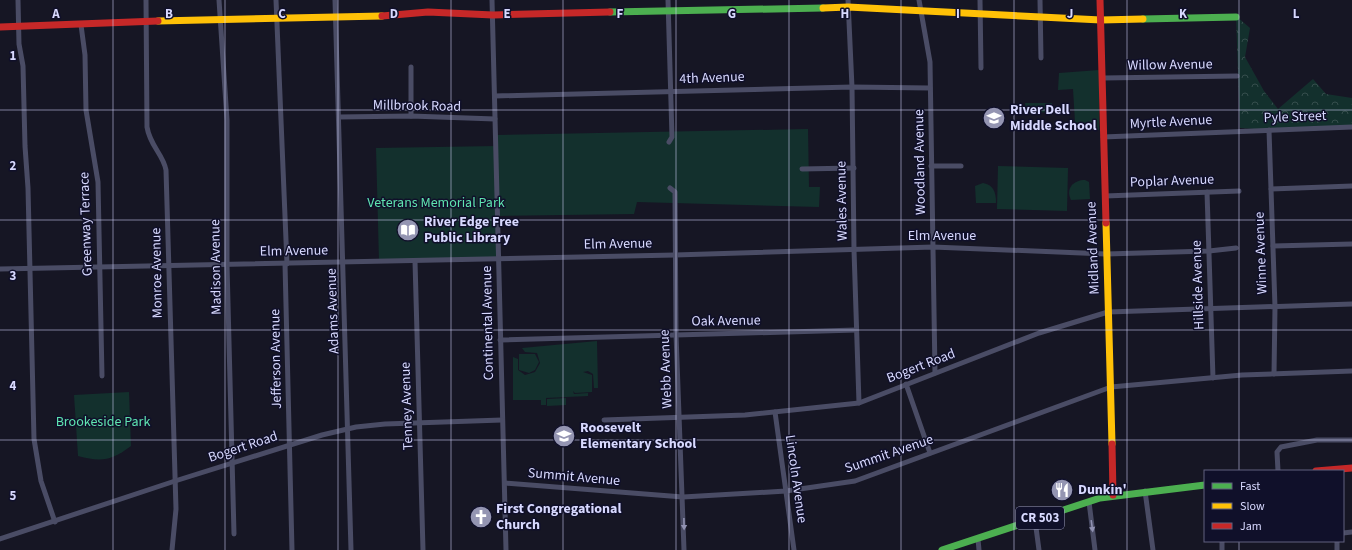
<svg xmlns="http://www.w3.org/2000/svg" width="1352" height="550" viewBox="0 0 1352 550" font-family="'Source Sans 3',sans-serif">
	<defs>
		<pattern id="forest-crowns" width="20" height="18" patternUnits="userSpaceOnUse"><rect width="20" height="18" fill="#13302d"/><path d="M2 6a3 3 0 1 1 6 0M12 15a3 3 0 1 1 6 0" fill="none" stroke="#354d4c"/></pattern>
	</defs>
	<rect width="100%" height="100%" fill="#161624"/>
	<!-- green -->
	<g fill="#13302d">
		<path d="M1099,70V130L1088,129L1075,122L1073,89L1058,90L1059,73Z"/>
		<path d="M1025,103H1052V112L1026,113Z"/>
		<path d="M808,129L809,187H820L819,207L637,202L634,214L498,216L499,258L379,261L376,148L497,146L496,135Z"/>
		<path d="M998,166L1068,168L1067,211L997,209Z"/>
		<path d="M1085,180L1089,182L1090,199L1071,200C1065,188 1074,180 1085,180Z"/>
		<path d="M983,183C994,185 996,193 996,203H976L975,186Z"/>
		<path d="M597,341L598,388H594L593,374L588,371L583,372L592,375V392L575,393L573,391L574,394L588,393V396L546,398V405H541V400H513V357L518,359V370L525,375L535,372L540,363L537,353L525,352L522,348Z"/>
		<path d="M519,354H535L539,362L535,370L529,373L519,370Z"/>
		<path d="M129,392L131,446C111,461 101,462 78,456L74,395Z"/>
		<path d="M566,398V405L547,406V399Z"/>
	</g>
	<!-- forest -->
	<path fill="url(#forest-crowns)" d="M1236,16L1250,28L1245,57L1264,91L1278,109L1313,79L1326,94L1352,98V127L1269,130L1240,128Z"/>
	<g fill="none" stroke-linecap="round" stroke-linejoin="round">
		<!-- street -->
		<g stroke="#4a4c65" stroke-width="5">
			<path d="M18,0L19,44L23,66L25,146L28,188L34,439L41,481L55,522"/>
			<path d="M146,0L147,127C150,146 163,154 166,170L176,509L172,550"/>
			<path d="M219,0L227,120V265L234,534"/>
			<path d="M276,0L287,264"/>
			<path d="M335,0L351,550"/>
			<path d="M492,0L506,550"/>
			<path d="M668,0L672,137L669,142"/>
			<path d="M848,0L852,87L854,250L859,403"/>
			<path d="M919,0L930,62L935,373"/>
			<path d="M980,0L981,68"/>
			<path d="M1040,0L1041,58"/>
			<path d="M81,25L85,55L86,110L98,182L102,376"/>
			<path d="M1103,78L1237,76"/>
			<path d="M495,96L852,87L930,88"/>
			<path d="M411,116V67"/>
			<path d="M339,117L411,116L495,119"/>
			<path d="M1269,130L1275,307L1274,374"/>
			<path d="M1103,137L1352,127"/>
			<path d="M931,166H961"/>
			<path d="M802,169L854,168"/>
			<path d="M670,188L675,192L676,334L684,550"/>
			<path d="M1271,189L1352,186"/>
			<path d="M1207,192L1213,378"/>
			<path d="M1105,196L1239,191"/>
			<path d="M1273,246L1352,244"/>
			<path d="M415,261L423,550"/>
			<path d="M285,264L292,550"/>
			<path d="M0,269L675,255L933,247L1106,254L1209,251L1236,248"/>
			<path d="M500,340L856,330"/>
			<path d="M906,384L930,453"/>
			<path d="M775,412L794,550"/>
			<path d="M604,420L745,415L859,403L1039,333L1108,312L1352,304"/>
			<path d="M1278,471L1277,452L1281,447L1317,440H1352"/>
			<path d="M505,483L683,497L786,491L855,481L1111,387L1242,375L1352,371"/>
			<path d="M1145,491L1153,550"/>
			<path d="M1089,502L1095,550"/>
			<path d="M1035,520L1039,550"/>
			<path d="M1343,533L1352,532"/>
			<path d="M0,539L175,481L322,435L356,427L385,424L502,420"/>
			<path d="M978,539L979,550"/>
			<path d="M1222,541V550"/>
			<path d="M1337,541V550"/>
		</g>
		<!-- fast -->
		<g stroke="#4caf50" stroke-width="7">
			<path d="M610,12L823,8"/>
			<path d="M1143,19L1236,17"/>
			<path d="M942,550L1100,498L1205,485"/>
		</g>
		<!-- slow -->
		<g stroke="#ffc107" stroke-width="7">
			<path d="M823,8L848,7L1101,20L1143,19"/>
			<path d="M158,21L382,16"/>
			<path d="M1106,223L1112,444"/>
		</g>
		<!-- jam -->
		<g stroke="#c62828" stroke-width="7">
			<path d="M1100,0L1106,223"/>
			<path d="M382,16L428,12L493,15L610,12"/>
			<path d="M0,27L158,21"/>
			<path d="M1112,444L1113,495"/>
			<path d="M1316,471L1352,468"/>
		</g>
	</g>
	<!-- one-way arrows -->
	<defs><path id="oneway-solid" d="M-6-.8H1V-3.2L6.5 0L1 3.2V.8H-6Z"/></defs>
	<g fill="#9192b2">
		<use href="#oneway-solid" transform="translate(684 524) rotate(89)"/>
		<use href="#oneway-solid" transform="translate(1092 526) rotate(82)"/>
	</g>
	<!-- grid -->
	<path fill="none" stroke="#d8d9ff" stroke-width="1" stroke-opacity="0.55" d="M113,0V550M225,0V550M338,0V550M451,0V550M563,0V550M676,0V550M789,0V550M901,0V550M1014,0V550M1127,0V550M1239,0V471M0,110H1352M0,220H1352M0,330H1352M0,440H1352M1239,541V550"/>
	<!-- icons -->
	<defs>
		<g id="school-disc" transform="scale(1.15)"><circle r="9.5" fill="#9495b2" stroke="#10102a"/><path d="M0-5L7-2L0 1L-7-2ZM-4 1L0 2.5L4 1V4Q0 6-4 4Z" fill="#fff"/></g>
		<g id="library-disc" transform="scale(1.15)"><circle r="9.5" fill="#9495b2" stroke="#10102a"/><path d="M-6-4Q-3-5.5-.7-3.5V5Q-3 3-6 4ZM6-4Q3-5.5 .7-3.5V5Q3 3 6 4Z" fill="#fff"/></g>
		<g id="restaurant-disc" transform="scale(1.15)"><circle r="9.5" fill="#9495b2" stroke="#10102a"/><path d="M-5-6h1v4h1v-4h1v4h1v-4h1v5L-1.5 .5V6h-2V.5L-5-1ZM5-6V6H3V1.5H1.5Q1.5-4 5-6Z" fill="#fff"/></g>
		<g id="church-disc" transform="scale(1.15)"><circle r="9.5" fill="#9495b2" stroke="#10102a"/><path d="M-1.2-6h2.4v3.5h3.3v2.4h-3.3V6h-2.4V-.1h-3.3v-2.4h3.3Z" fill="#fff"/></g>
	</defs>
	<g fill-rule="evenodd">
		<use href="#school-disc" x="994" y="118"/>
		<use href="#library-disc" x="408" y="230"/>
		<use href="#school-disc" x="564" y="436"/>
		<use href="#restaurant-disc" x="1062" y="490"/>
		<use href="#church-disc" x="481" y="517"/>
	</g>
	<g text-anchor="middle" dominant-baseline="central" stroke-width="3" stroke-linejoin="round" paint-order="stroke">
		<!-- shield labels -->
		<rect fill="#10102a" stroke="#9c9dbf" stroke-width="1" x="1016" y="507" width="48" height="22" rx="3"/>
		<g font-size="13" font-weight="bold" fill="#d8d9ff">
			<text x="1040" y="518">CR 503</text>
		</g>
		<!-- street labels -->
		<g font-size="14" fill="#d8d9ff" stroke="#10102a">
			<text transform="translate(1170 65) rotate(-1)">Willow Avenue</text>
			<text transform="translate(712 78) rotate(-2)">4th Avenue</text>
			<text transform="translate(417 106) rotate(1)">Millbrook Road</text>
			<text transform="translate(1295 117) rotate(-2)">Pyle Street</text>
			<text transform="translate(1171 122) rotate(-3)">Myrtle Avenue</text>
			<text transform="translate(920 162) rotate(-91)">Woodland Avenue</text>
			<text transform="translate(1172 181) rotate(-2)">Poplar Avenue</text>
			<text transform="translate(842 201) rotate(-91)">Wales Avenue</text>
			<text transform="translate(86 224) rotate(-92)">Greenway Terrace</text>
			<text x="942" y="236">Elm Avenue</text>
			<text transform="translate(618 244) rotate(-1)">Elm Avenue</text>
			<text transform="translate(1093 248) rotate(-92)">Midland Avenue</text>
			<text transform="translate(294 251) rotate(-1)">Elm Avenue</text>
			<text transform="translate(1261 253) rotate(-92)">Winne Avenue</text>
			<text transform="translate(216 267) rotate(-91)">Madison Avenue</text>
			<text transform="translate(157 273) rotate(-91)">Monroe Avenue</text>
			<text transform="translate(1198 285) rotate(-92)">Hillside Avenue</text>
			<text transform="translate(333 311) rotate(-92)">Adams Avenue</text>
			<text transform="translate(726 321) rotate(-1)">Oak Avenue</text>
			<text transform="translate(488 323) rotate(-91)">Continental Avenue</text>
			<text transform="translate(276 359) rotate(-91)">Jefferson Avenue</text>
			<text transform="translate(921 366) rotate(-21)">Bogert Road</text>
			<text transform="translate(666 369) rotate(-92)">Webb Avenue</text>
			<text transform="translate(407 406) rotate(-92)">Tenney Avenue</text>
			<text transform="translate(243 447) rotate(-18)">Bogert Road</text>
			<text transform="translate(889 454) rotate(-19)">Summit Avenue</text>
			<text transform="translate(574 477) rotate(5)">Summit Avenue</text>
			<text transform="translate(796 479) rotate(82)">Lincoln Avenue</text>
		</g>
		<!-- poi labels -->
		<g font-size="14" font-weight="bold" fill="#d8d9ff" stroke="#10102a" text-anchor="start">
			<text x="1010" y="110">River Dell<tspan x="1010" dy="16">Middle School</tspan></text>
			<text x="424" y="222">River Edge Free<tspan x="424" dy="16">Public Library</tspan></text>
			<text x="580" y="428">Roosevelt<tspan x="580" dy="16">Elementary School</tspan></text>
			<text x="1078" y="490">Dunkin'</text>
			<text x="496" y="509">First Congregational<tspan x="496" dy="16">Church</tspan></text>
		</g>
		<!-- park labels -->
		<g font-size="14" fill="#5fe4b0" stroke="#10102a">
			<text x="436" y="203">Veterans Memorial Park</text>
			<text x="103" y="422">Brookeside Park</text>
		</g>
	</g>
	<g font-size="13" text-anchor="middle" font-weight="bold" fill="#d8d9ff" stroke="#10102a" stroke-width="3" stroke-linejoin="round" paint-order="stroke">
		<text x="56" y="18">A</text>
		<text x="169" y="18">B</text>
		<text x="282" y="18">C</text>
		<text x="394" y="18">D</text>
		<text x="507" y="18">E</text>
		<text x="620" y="18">F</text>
		<text x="732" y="18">G</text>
		<text x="845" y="18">H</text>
		<text x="958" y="18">I</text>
		<text x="1070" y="18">J</text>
		<text x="1183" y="18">K</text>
		<text x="1296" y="18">L</text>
		<text x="13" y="60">1</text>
		<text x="13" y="170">2</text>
		<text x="13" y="280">3</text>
		<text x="13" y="390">4</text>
		<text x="13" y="500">5</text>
	</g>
	<!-- legend -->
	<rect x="1204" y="470" width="140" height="72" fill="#10102a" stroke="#60607f"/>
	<rect x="1212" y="483" width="20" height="6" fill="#4caf50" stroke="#60607f"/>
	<text x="1240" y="490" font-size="12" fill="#d8d9ff">Fast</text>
	<rect x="1212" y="503" width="20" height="6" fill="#ffc107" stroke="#60607f"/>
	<text x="1240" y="510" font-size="12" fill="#d8d9ff">Slow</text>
	<rect x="1212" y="523" width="20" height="6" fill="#c62828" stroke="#60607f"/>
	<text x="1240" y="530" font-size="12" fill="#d8d9ff">Jam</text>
</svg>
